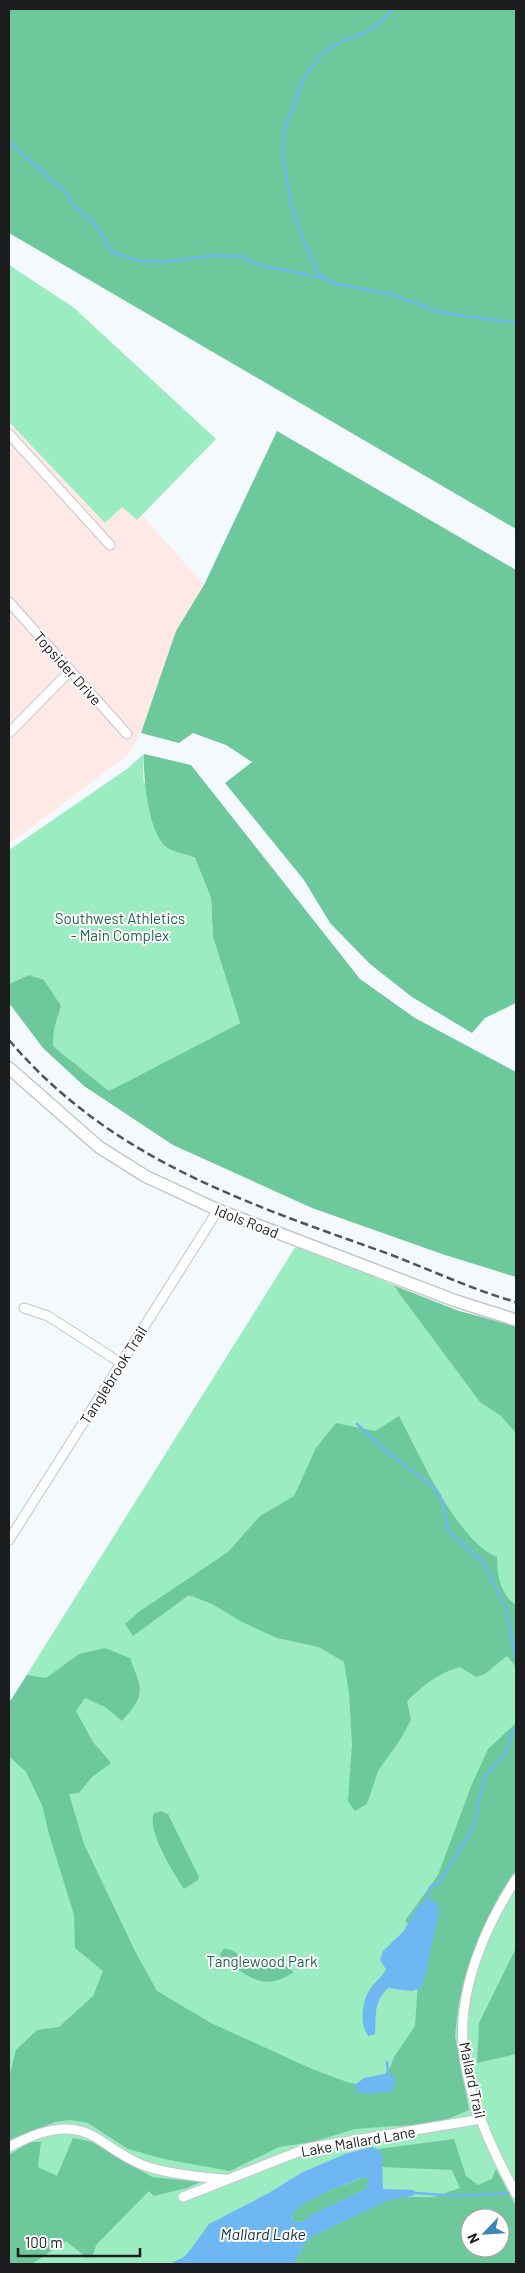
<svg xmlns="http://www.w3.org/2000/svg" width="525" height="2273" viewBox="0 0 525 2273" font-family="Barlow,sans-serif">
	<rect width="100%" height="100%" fill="#f4f9fd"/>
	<!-- industrial -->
	<path fill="#fee9e6" d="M9,422L105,523L122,507L137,520L142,515L204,585L176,631L141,733L128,755L20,836L9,842Z"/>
	<!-- green -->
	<g fill="#9cecc1" fill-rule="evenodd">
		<path d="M9,265L73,307L216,439L137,520L122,507L105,523L9,422Z"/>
		<path d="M144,754L143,778L166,847L195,858L211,898L213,937L240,1023L109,1091L53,1046L54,1029L61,1006L29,975L9,984V850L127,769Z"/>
		<path d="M296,1246L352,1267L393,1285L397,1291L516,1331V2264H9V1703ZM470,2218H500V2248H470Z"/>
	</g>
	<!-- forest -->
	<g fill="#6dc99b" fill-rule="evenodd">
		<path d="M9,9H516V529L9,233Z"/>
		<path d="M277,431L516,570V1003L485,1018L472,1033L412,997L370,964L330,923L304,880L225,783L252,762L226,745L193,733L179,743L141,733L176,631L204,585Z"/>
		<path d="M144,754L191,765L360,979L415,1018L516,1072V1277L445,1255L312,1208L173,1145L84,1086L43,1048L9,1003V984L29,975L44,980L61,1006L54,1029L53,1046L109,1091L240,1023L213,937L211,898L195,858C187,854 172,852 166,847C148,832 143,776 144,754Z"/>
		<path d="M393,1285L459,1311L516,1326V1433L500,1415L480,1402Z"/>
		<path d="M399,1416C419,1454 457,1541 497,1557C497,1575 500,1594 516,1605V1667L507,1656L485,1674L476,1677L460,1667C438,1673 424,1685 407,1701L411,1720L400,1740L378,1771L367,1804L355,1811L348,1801L352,1744L349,1693L344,1662L319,1647L277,1638L242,1622L212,1604L189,1595L133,1636L125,1624L140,1611L228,1552L260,1516L294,1496L316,1448L336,1423L375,1431Z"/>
		<path d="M105,1648L130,1658C142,1691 147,1693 122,1721L105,1707L85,1698L76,1711L93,1742L111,1763L92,1777L79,1793L69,1794L84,1844L135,1951L157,1991L211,2023L312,2069L347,2082L372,2088L390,2068L394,2057L415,2026L421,1933L405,1921L438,1875L472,1784L488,1749L516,1723V1870L502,1891L481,1932L467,1973L458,2007L455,2036L469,2110L438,2123L355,2129L313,2142L279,2147L230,2171L164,2159L128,2149L88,2123L70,2120L55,2122L9,2140V2078L16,2050L37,2030L59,2027L93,1996L103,1971L75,1948L74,1915L49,1834L42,1805L26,1772L9,1756V1703L27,1675L46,1678L79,1654Z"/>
		<path d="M161,1811L168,1814L199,1877L198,1880L184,1889C174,1874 146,1830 154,1813Z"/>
		<path d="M224,1948L233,1951L247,1960L257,1959L285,1965L294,1972C262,1993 251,1976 222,1960L220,1954Z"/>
		<path d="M516,1948V2054L477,2063L479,2023Z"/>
		<path d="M73,2138L93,2142L152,2177L200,2182L187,2188L154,2196L149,2191L96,2245L94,2253L87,2258L66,2241L32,2264H9V2155L30,2142H41L38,2167L57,2176Z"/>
		<path d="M454,2139L466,2176L478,2185L492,2179L496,2169L516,2207V2264H294L304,2244L313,2236L389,2200L398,2197H433L460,2188L452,2170L382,2167V2155L378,2149ZM470,2218H500V2248H470Z"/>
		<path d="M364,2177L368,2179V2185L362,2191L321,2210L300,2222L294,2221L291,2216C300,2199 345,2186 364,2177Z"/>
	</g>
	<!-- water -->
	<g fill="#6fb7f2" fill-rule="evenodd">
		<path d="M429,1899L437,1903L439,1912L424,1980L420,1989L411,1991L388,1988C372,2005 377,2014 375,2034L369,2036C359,2027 362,2001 369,1991C374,1982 382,1978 386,1969L380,1960L383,1951L403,1932L418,1906Z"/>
		<path d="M389,2073L393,2076L395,2080L392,2091L368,2094L357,2092L355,2085L364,2078Z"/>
		<path d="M371,2147L378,2149L382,2155L383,2189L413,2190L417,2193L412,2196L389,2200L313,2236L304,2244L294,2264H169L184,2257L191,2249L209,2224L267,2194L301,2173L345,2154ZM364,2177L368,2179V2185L362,2191L321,2210L300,2222L294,2221L291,2217C299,2200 345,2185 364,2177Z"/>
	</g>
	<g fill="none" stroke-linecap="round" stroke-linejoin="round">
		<!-- stream -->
		<g stroke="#6fb7f2" stroke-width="2.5">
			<path d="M9,142L68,194C72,209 91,218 99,230C104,237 107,245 111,252L140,261L166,262L210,256H240L259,265L323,278L336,284L390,294L439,312L516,323"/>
			<path d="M323,278L317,270L305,244L291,204L283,157L284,131L303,80L321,54L338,43L364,33L378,25L393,9"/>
			<path d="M357,1424L393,1457L424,1479L440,1495L444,1507L448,1531L484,1563L506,1609L516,1660"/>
			<path d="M425,1902L430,1887L439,1883L473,1828L485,1776L506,1752L513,1729"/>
			<path d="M387,2062L388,2074"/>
			<path d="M414,2193L461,2196L510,2193"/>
		</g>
		<!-- minor casing -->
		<g stroke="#c2c7ca" stroke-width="11">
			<g id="minor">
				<path d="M9,434L110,545"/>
				<path d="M9,602L127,734"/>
				<path d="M9,733L70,671"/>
				<path d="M24,1308L48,1316L121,1363"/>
				<path d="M9,1540L218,1210"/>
				<path d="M516,1879C486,1925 459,1987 463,2044C467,2097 491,2148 516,2194"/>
				<path d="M9,2147C35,2133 67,2120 95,2137C111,2147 126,2159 145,2166C170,2174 198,2177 224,2179"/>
				<path d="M183,2197L308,2148L481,2119"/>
			</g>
		</g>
		<!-- tertiary casing -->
		<g stroke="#c2c7ca" stroke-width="14">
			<path id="tertiary" d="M9,1068L99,1147L145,1176L218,1210L456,1301L516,1320"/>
		</g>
		<!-- minor -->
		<use href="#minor" stroke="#fff" stroke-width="9"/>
		<!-- tertiary -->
		<use href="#tertiary" stroke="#fff" stroke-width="11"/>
		<!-- rail -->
		<path stroke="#515355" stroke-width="2.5" stroke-dasharray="8 4" stroke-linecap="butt" d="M9,1040C110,1159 246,1203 389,1254C431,1270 473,1290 516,1302"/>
	</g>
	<g text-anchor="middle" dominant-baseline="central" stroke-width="4" stroke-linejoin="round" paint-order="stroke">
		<!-- street labels -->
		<g font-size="15" fill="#1a1c1d" stroke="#fff">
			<text transform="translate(68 668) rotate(48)">Topsider Drive</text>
			<text transform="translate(247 1221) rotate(21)">Idols Road</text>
			<text transform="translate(113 1375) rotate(-58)">Tanglebrook Trail</text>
			<text transform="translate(473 2080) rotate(78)">Mallard Trail</text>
			<text transform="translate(358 2141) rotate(-10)">Lake Mallard Lane</text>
		</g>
		<!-- park labels -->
		<g font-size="15" fill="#216547" stroke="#fff">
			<text x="120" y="918">Southwest Athletics<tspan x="120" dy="17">- Main Complex</tspan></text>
			<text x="262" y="1961">Tanglewood Park</text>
		</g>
		<!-- water labels -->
		<g font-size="16" font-style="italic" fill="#113048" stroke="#fff">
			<text x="263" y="2233">Mallard Lake</text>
		</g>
	</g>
	<!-- border -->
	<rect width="525" height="2273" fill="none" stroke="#1a1c1d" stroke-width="20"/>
	<!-- north arrow -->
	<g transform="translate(485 2233) rotate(245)"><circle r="24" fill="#ffffff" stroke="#a3a4a5"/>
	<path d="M0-4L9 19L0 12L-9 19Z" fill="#3b85b9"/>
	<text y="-8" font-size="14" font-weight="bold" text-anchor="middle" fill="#1a1c1d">N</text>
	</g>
	<!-- scale -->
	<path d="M18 2248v8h122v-8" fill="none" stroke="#1a1c1d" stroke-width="2.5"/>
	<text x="25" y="2248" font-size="15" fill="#1a1c1d" stroke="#ffffff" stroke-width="4" paint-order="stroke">100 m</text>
</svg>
